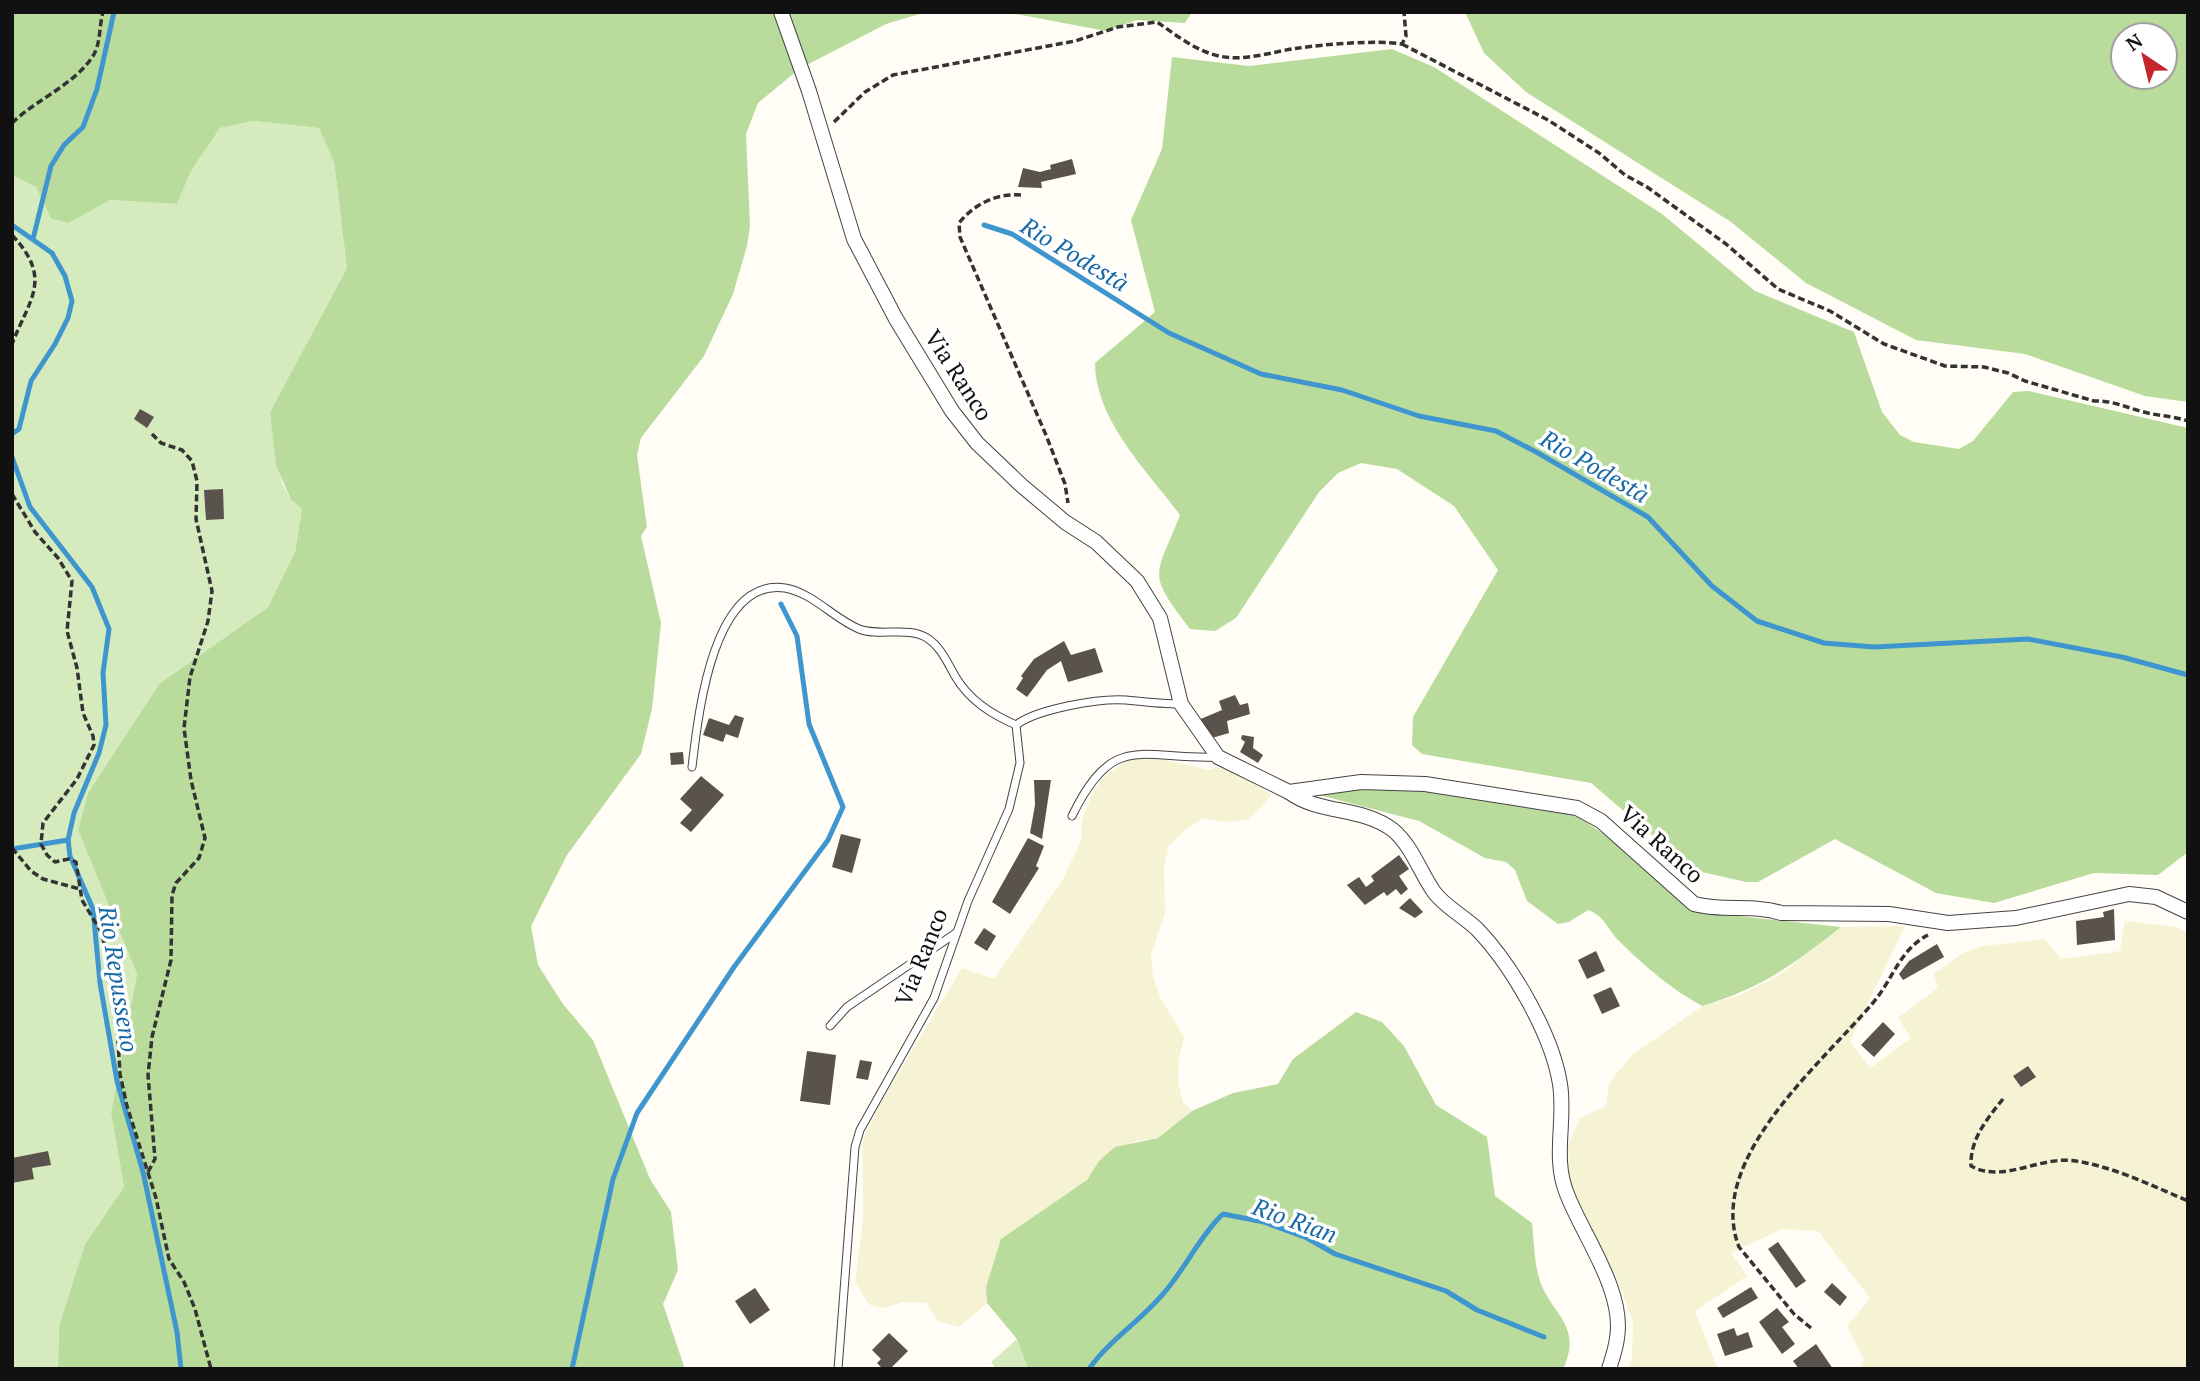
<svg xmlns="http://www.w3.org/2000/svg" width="2200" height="1381" viewBox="0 0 2200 1381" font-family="'PT Serif',serif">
	<rect width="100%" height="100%" fill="#fffdf5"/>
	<!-- farmland -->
	<g fill="#f6f3d4">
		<path d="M1150,757L1210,770L1220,765L1271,794L1265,804L1248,820L1225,822L1203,818L1185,830L1169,846L1164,868L1165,913L1151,955L1153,977L1161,999L1184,1037L1179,1058L1178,1081L1183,1103L1192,1111L1158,1138L1136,1141L1099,1161L1087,1180L1002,1239L986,1287L987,1303L959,1327L938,1321L926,1303L904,1302L883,1308L870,1305L855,1283L863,1220V1139L881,1102L962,968L994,979L1063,879L1081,841L1082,821L1091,796L1103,777L1129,759Z"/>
		<path d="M2125,921L2177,927L2188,933V1369H1859L1864,1360L1847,1326L1870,1298L1818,1231L1782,1229L1731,1253L1747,1276L1695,1311L1718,1369H1628L1632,1358L1633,1322L1617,1278L1570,1187L1568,1145L1580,1118L1606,1106L1609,1083L1632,1055L1702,1006L1740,995L1778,976L1841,927L1905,926L1850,1041L1870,1068L1911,1038L1898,1018L1938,988L1934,974L1963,953L1983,946L2044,939L2061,959L2120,951Z"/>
	</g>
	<!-- green -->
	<g fill="#d5ebbd">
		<path d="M253,121L320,128L334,162L347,268L270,412L282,483L291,500L302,509L295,552L268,607L159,684L88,793L78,830L137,974L111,1113L124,1187L85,1244L59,1326L58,1369H12V175L36,187L51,219L68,223L111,200L177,204L191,171L220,128Z"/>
		<path d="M1017,1339L1028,1369H996L991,1362Z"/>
	</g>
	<!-- forest -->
	<g fill="#b9dc9c" fill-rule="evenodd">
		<path d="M12,12H926L886,24L799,69L758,103L746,134L750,226L747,246L733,294L704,356L641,438L637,455L647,527L641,536L661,623L652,709L641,754L567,855L531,926L538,965L563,1004L593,1040L650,1179L671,1212L678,1270L663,1304L685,1369H58L59,1326L85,1244L124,1187L111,1113L137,974L78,830L88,793L159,684L268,607L295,552L302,509L291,500L276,465L270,412L347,268L334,162L319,128L253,121L220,128L191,171L177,204L111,200L68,223L51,219L36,187L12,175Z"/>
		<path d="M1005,12H1192L1185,23L1137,20L1106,31Z"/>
		<path d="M1465,12H2188V402L2145,396L2025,354L1916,340L1806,283L1731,222L1526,92L1484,53ZM2165,35V77H2123V35Z"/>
		<path d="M1392,49L1434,67L1662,214L1755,291L1854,332L1882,412L1900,435L1914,442L1959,449L1973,441L2013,392L2029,391L2188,428V852L2158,875L2094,873L1994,903L1936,893L1835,839L1758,882H1746L1702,872L1681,860L1591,783L1422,754L1412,745L1413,717L1498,570L1454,506L1397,469L1361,463L1338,473L1319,492L1236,618L1215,631L1190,629C1146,571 1155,579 1180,515C1148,472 1095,420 1095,363L1155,312L1131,220L1162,149L1172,57L1249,66Z"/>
		<path d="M1335,787L1443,790L1576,815L1631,853L1699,912L1841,927C1791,966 1764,987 1702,1006C1671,989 1644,966 1619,941C1607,929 1606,917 1588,910L1569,922L1558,924L1527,901L1515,870L1506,862L1485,858L1419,821L1319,795Z"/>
		<path d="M1356,1012L1382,1022L1404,1046L1436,1105L1487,1137L1495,1196L1532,1223C1534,1241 1534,1261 1539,1278C1549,1313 1584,1324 1563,1369H1028L1017,1339L987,1303L986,1287L1001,1239L1087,1180L1099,1161L1115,1147L1158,1138L1192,1111L1233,1093L1278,1084L1293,1059Z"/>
	</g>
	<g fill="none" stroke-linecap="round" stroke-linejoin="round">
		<!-- stream -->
		<g stroke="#3f96cf" stroke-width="5">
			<path d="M12,225L52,253L65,276L72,301L68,318L55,344L31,381L19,429L12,434"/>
			<path d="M984,225L1012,234L1169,333L1261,374L1342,390L1419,416L1496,431L1538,453L1648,517L1712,586L1757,621L1824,643L1874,647L2028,639L2122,657L2188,675"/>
			<path d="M33,239L51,166L64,145L83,127L97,89L114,12"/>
			<path d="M12,457L30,507L92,587L109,629L103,673L106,725L99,753L74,813L68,840L70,856L93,909L100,983L117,1081L143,1172L177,1332L181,1369"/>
			<path d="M12,849L68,840"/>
			<path d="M572,1369L613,1179L637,1113L734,967L828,840L843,807L809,724L797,636L781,604"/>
			<path d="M1089,1369C1111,1338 1145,1318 1168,1288C1186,1266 1204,1231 1223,1214L1264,1222L1307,1238L1335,1254L1446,1291L1477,1310L1544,1337"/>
		</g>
	</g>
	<!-- building -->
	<g fill="#5a524d">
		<path d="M1072,159L1076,174L1041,182L1042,188L1018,187L1023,168L1040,172L1051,169L1050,165Z"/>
		<path d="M140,409L154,417L147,428L134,419Z"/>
		<path d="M223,489L224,519L206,520L204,490Z"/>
		<path d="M1064,641L1071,655L1095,648L1103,672L1068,682L1061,661L1047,670L1027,697L1016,689L1023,678L1021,676L1034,659Z"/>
		<path d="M1235,695L1240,705L1248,703L1250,714L1227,721L1229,733L1212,738L1196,721L1222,710L1219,701Z"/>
		<path d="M735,715L744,718L738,738L726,734L723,742L703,735L709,718L729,725Z"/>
		<path d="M1242,735L1254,737L1253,748L1263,755L1258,763L1240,752L1245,742L1241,739Z"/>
		<path d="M683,752L684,764L671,765L670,753Z"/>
		<path d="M701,776L724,795L691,832L680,823L692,810L680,799Z"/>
		<path d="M1034,780H1051L1042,839L1030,833L1035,805Z"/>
		<path d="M841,834L861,839L852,873L832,867Z"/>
		<path d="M1028,838L1044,846L1036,866L1039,868L1010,914L992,902Z"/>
		<path d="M1399,855L1409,869L1399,876L1408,889L1401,895L1396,889L1387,896L1384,892L1365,905L1347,885L1359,877L1366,887L1374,881L1371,876Z"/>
		<path d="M1410,898L1423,912L1415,918L1399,908Z"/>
		<path d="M2114,909L2115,940L2077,945L2076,921L2104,917L2103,912Z"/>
		<path d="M984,928L996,936L987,951L974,943Z"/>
		<path d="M1937,944L1944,957L1903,980L1899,974L1909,961Z"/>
		<path d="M1596,951L1605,971L1587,979L1578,960Z"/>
		<path d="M1611,987L1620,1006L1602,1014L1593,995Z"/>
		<path d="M1883,1022L1895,1034L1874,1057L1861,1045Z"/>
		<path d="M807,1051L836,1055L830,1105L800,1101Z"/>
		<path d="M860,1060L872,1062L868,1080L856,1078Z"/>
		<path d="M2028,1066L2036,1077L2021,1087L2013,1076Z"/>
		<path d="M48,1151L51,1165L32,1168L34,1179L12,1183V1158Z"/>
		<path d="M1778,1242L1806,1281L1796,1288L1768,1249Z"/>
		<path d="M1832,1283L1847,1297L1840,1306L1824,1292Z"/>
		<path d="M1751,1287L1758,1298L1723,1318L1717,1308Z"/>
		<path d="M755,1288L770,1310L750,1324L735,1301Z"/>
		<path d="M1777,1308L1789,1322L1782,1327L1795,1344L1782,1354L1759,1322Z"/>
		<path d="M1734,1328L1737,1336L1748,1332L1753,1347L1725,1356L1717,1334Z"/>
		<path d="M889,1333L908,1351L890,1369H883L877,1363L881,1359L872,1350Z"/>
		<path d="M1816,1344L1833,1369H1799L1793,1361Z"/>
	</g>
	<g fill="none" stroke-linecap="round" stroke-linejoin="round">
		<!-- service casing -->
		<g stroke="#444" stroke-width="9">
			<g id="service">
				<path d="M692,767C698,717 712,577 785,588C813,593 833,618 859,629C879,637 909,626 927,638C941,647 947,662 955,676C969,700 991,714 1016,725"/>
				<path d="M1072,816C1114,730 1141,760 1217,757"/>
				<path d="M830,1026L847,1007L956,933"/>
				<path d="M838,1369L855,1147L860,1130L934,998L968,901L1009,809L1020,763L1016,725C1037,709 1099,698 1126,700C1145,702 1162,704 1181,704"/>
			</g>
		</g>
		<!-- minor casing -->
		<g stroke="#444" stroke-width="16">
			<g id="minor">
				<path d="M781,12L809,91L854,239L896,319L952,411L977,443L1021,485L1065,522L1096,542L1137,581L1160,618L1181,704L1218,757L1289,792L1361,782L1425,784L1577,808L1601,821L1694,904C1724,912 1753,904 1781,913L1889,914L1948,923L2016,918L2129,894L2156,897L2188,912"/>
				<path d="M1289,792C1320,815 1362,806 1393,830C1412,846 1420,872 1434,892C1445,907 1465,917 1478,930C1512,966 1552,1034 1560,1084C1566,1121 1552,1158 1567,1194C1583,1236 1625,1291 1617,1338C1616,1348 1612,1359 1609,1369"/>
			</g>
		</g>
		<!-- path -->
		<g stroke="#333" stroke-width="3.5" stroke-dasharray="7 3.5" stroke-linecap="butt">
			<path d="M1402,44L1548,120L1599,153L1625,175L1647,187L1726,244L1778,289L1830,311L1884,344L1945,366L1984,367L2008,373L2025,381L2094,401C2112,400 2127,408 2144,412C2158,416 2173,416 2188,421"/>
			<path d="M834,122L865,92L893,75L1075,41L1118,27L1157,22C1176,35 1196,51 1219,56C1245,62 1274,51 1299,48C1327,44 1376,40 1402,44L1406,36L1404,12"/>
			<path d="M12,123C37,99 74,85 93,56C101,43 99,26 103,12"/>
			<path d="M1021,195C997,193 974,204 959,223L960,237L1046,435L1065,484L1068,503"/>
			<path d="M12,235C53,279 30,298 12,344"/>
			<path d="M12,494L35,532L58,558L72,581L67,631L77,668L83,713L93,736L94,745L77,779L43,823L41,844L47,855L55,862L69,859L76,862L82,900L100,930L114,973L120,1074L127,1106L156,1198L169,1259L184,1282L195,1309L211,1369"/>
			<path d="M12,848L31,871L43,879L80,889"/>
			<path d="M2003,1099C1987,1119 1970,1139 1971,1166C2003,1184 2041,1155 2076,1161C2114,1167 2153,1186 2188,1201"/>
			<path d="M148,1172L155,1159L148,1075L152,1037L171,960L172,895L176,883L199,858L205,838L191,780L184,728L190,677L208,621L212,591L196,519L197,481L192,461L182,450L161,443L152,434"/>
			<path d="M1811,1328L1794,1314L1739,1247C1705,1160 1822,1063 1872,1004C1893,980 1899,950 1928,935"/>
		</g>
		<!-- service -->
		<use href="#service" stroke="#fff" stroke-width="7"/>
		<!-- minor -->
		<use href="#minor" stroke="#fff" stroke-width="14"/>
	</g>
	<g text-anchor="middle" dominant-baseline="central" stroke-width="7" stroke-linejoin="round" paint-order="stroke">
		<!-- street labels -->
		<g font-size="23" fill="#111" stroke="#fff">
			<text transform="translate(959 375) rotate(57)">Via Ranco</text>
			<text transform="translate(1662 844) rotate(42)">Via Ranco</text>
			<text transform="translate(921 957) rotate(-68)">Via Ranco</text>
		</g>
		<!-- water labels -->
		<g font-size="24" font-style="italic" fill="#1768a6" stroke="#fff">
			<text transform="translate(1075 254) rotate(31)">Rio Podestà</text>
			<text transform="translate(1595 466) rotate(30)">Rio Podestà</text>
			<text transform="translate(119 979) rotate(81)">Rio Repusseno</text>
			<text transform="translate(1295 1220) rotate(20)">Rio Rian</text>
		</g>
	</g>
	<!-- border -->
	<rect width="2200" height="1381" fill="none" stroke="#111111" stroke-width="28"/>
	<!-- north arrow -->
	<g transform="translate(2144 56) rotate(325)"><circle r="33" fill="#ffffff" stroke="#a0a0a0" stroke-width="2"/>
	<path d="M0-5L12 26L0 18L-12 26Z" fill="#c4262e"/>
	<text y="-10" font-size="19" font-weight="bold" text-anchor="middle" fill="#111111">N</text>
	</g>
</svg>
